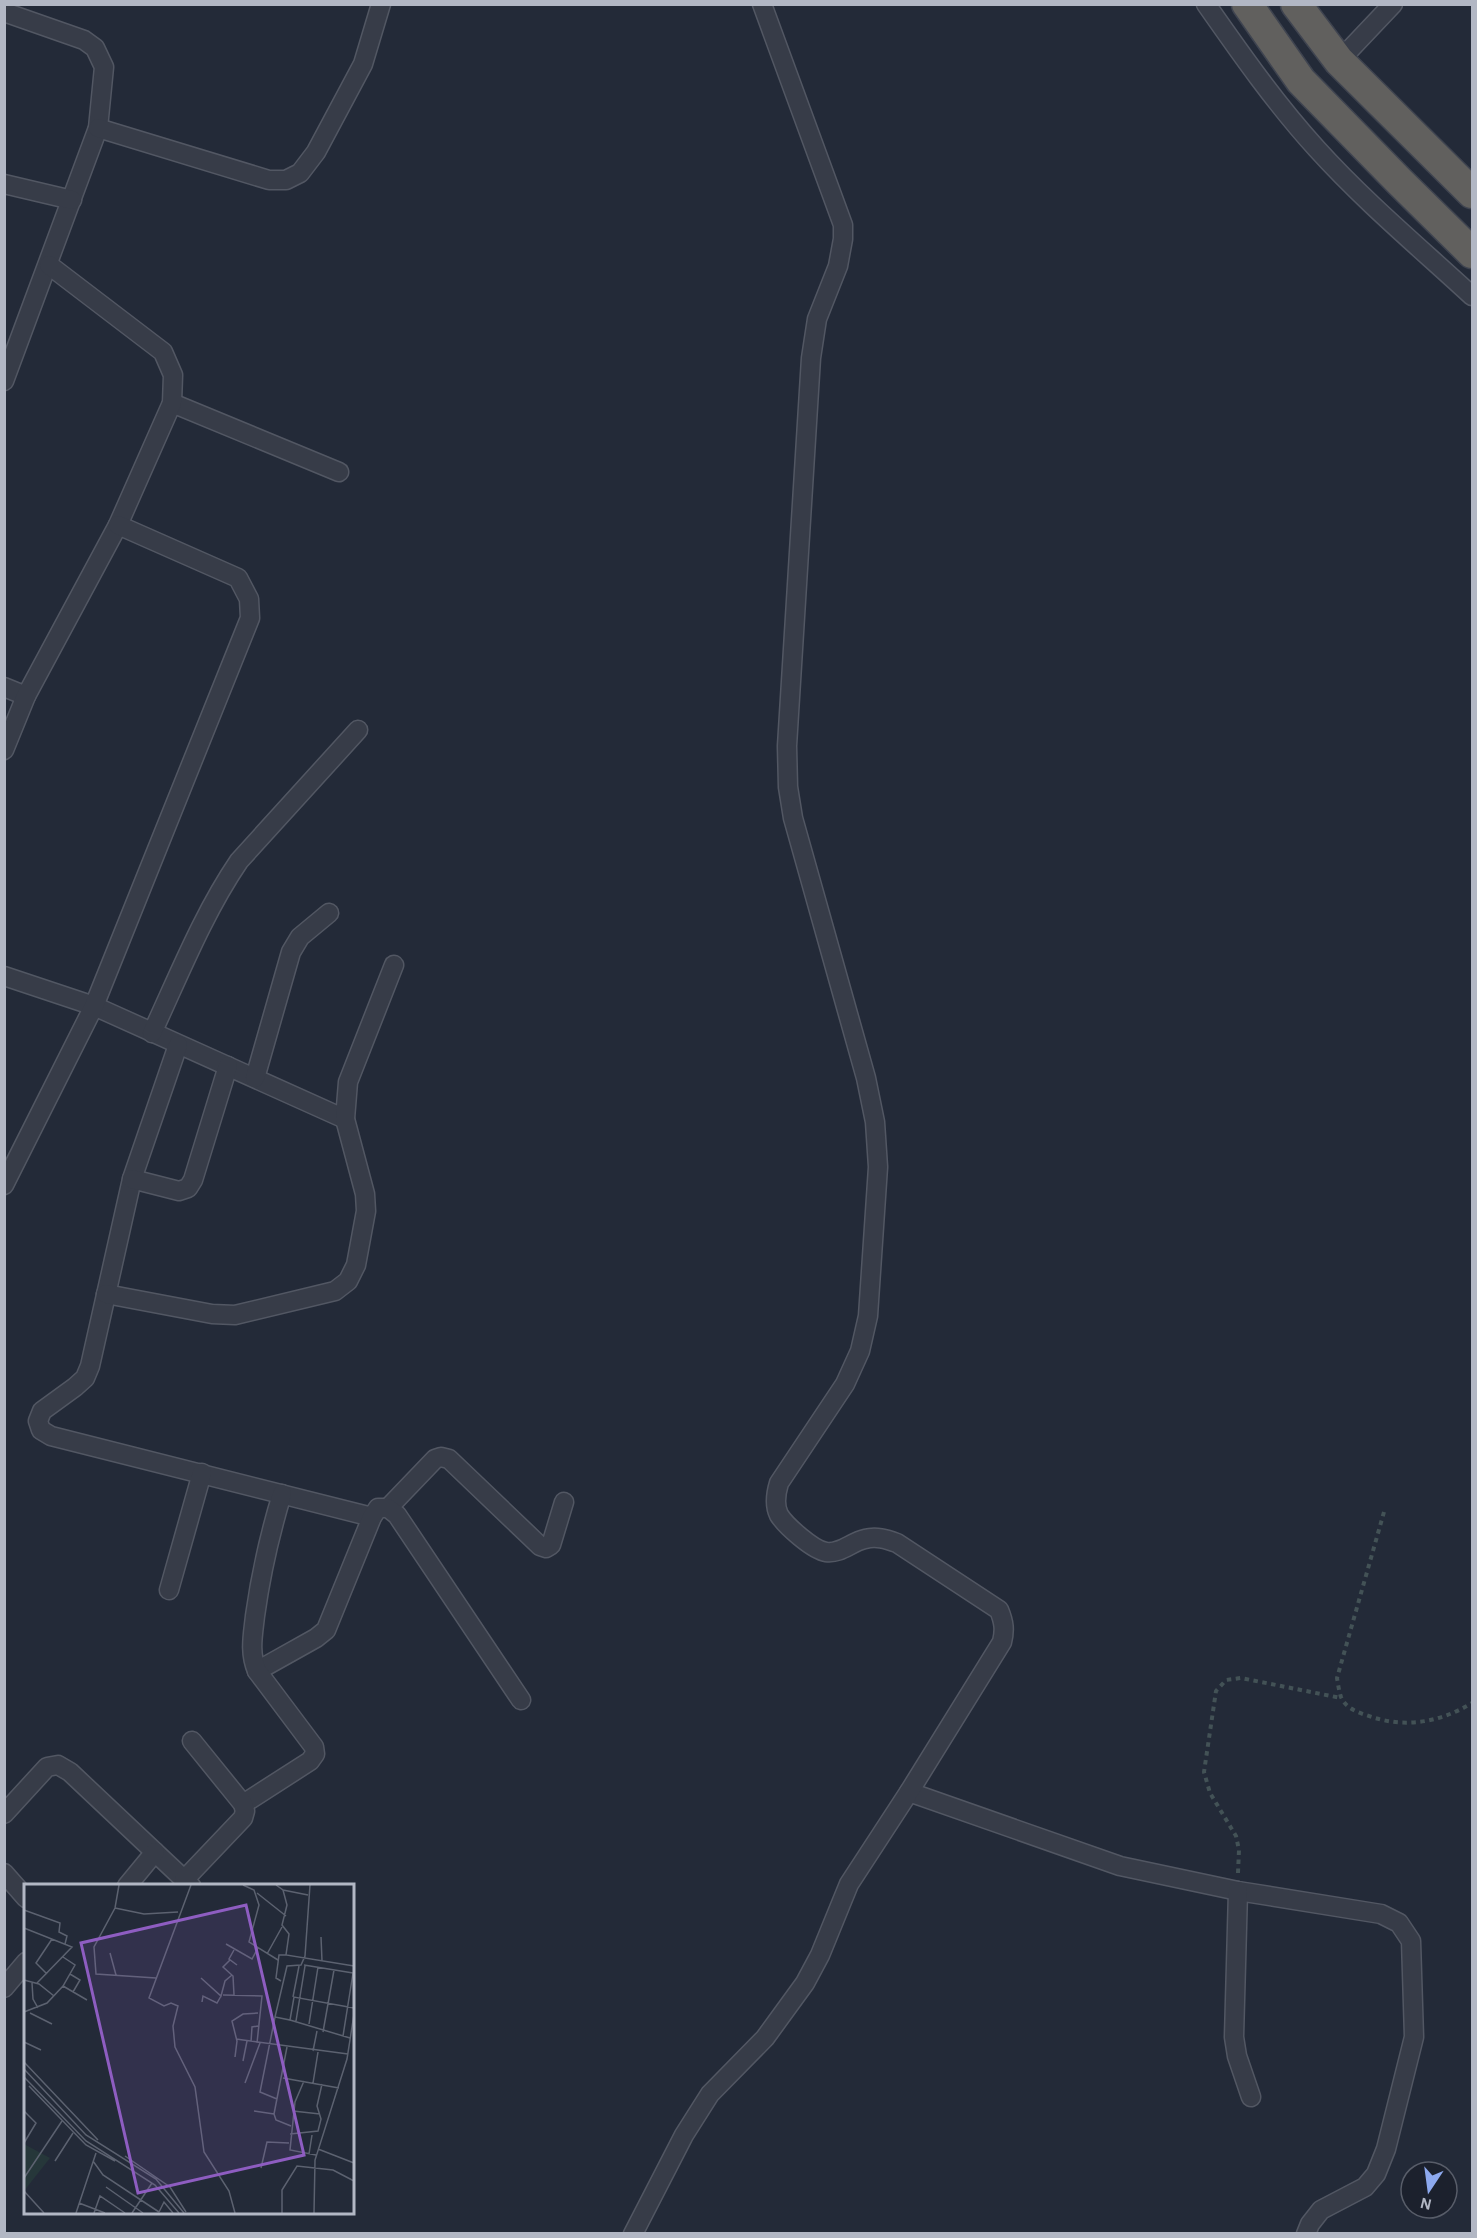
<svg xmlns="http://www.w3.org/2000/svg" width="1477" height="2238" viewBox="0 0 1477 2238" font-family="'Alegreya Sans',sans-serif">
	<rect width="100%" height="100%" fill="#232a38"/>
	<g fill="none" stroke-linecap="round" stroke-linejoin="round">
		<!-- minor casing -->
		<g stroke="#525763" stroke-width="21">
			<g id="minor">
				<path d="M1206,4C1241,54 1276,104 1317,149C1365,202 1420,248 1472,296"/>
				<path d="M4,12L84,40L95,48L104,67L98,128L4,381"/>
				<path d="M1339,61L1393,4"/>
				<path d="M98,128L269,180H286L300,173L316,152L363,64L381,4"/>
				<path d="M4,184L72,200"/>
				<path d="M172,403L339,472"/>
				<path d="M4,687L26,696"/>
				<path d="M4,750L26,696L118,525L172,403L173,375L163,352L49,265"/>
				<path d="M4,976L94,1006L345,1119"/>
				<path d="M152,1033C179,975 203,914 239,861L358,730"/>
				<path d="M178,1045L132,1179L90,1366L85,1378L75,1387L42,1411L38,1421L41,1430L51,1436L372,1517"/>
				<path d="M255,1078L291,952L300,937L329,913"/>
				<path d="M132,1179L179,1191L188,1188L193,1180L228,1066"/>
				<path d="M4,1185L94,1006L250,618L249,599L238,578L118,525"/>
				<path d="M106,1294L212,1314L235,1315L335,1291L348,1281L356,1265L366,1211L365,1194L345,1119L348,1082L394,965"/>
				<path d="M388,1508L435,1459L441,1457L449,1459L540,1546L546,1548L551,1545L564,1502"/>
				<path d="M169,1590L202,1473"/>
				<path d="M257,1671L316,1638L326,1630L372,1517L378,1508H388L397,1515L521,1700"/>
				<path d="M909,1792L1120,1866L1238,1891L1381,1914L1399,1923L1411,1941L1414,2037L1386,2149L1376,2174L1365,2187L1321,2210L1310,2224L1306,2234"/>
				<path d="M243,1804L310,1761L315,1754L314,1747L257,1671C249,1652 253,1635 255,1616C261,1572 269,1537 282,1494"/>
				<path d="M4,1814L47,1767L58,1765L70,1772L191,1886"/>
				<path d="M4,1873L26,1898"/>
				<path d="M184,1880L243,1818L245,1811L243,1804L192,1741"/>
				<path d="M127,1886L155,1852"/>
				<path d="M1238,1891L1234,2037L1237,2056L1251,2097"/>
				<path d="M4,1988L26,1962"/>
				<path d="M633,2234L684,2135L710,2094L765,2038L805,1983L820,1955L849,1884L909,1792L1002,1642C1005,1630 1004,1622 999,1610L897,1543C886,1539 876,1536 865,1539C851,1542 841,1554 826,1552C813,1550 786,1526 779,1515C774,1505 776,1493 779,1483L845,1384L860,1351L868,1316L878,1167L875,1122L866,1078L793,818L788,787L787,746L811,358L817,319L838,266L843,239V225L762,4"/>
			</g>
		</g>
		<!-- trunk casing -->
		<g stroke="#3f4450" stroke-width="33">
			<g id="trunk">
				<path d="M1247,4L1301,81L1399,181L1472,253"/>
				<path d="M1296,4L1339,61L1472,193"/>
			</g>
		</g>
		<!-- path -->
		<g stroke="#435256" stroke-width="4" stroke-dasharray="4.5 4.5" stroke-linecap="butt">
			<path d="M1384,1512L1337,1678C1338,1684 1339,1691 1341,1697C1345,1707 1356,1712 1366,1715C1403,1729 1439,1723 1472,1703"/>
			<path d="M1238,1873L1239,1850L1236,1836L1210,1793L1204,1772L1216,1691L1226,1680L1241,1678L1341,1698"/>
		</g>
		<!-- minor -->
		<use href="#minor" stroke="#373c48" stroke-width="18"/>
		<!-- trunk -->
		<use href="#trunk" stroke="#61605e" stroke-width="30"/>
	</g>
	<!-- overview -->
	<g transform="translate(24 1884)">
		<rect width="330" height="330" fill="#232a38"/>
		<path d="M0,260L26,274L0,307Z" fill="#26373a"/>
		<path fill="none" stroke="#5c6270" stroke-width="1.5" d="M95,1L91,24L70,63L72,90L132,94M167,1L125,114L140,122L147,119L154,122L149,142L151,163L171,203L180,268L205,307L211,329M219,1L230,6L235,21L225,58L254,76M252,1L259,6L263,21L258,41L265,50L262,71L330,82M286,1L281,72L277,81L263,82L251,133L266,136L270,113L330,124M259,6L284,11M233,9L262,32M91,24L120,30L154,28M0,26L36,39L35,48L43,52L41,60M0,44L48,63L13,99M297,53L298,77M202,60L228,75L234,64M210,66L205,75L213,81M86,69L92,91M243,70L258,43M206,76L199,83L209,92L210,111M280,81L329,89M23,90L12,79L28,55M46,90L56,96L49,108M177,94L197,112L201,97L208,91M0,96L15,100L30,112M257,97L252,94L255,71H262M8,99L9,115L14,124M39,102L63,116M199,111L238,112L233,159M269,113L275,82M178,118L179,112L193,119L197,112M0,128L23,119L39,102L51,81L39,73M6,129L28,140M251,133L236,208L253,215M266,136L326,154M272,137L281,82M285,140L294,83M299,148L310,86M319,152L329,89M212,155L324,170M0,158L17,166M227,158L228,143L234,142M263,163L250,230L252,236L267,242M289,167L293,147M211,173L213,157L208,137L219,130L234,129M219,177L223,157M0,178L74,256M0,185L62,251L132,295L160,329M0,193L62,257L131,301L155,329M259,194L315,204M280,197L271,218L266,266L292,271M221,199L236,159M289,199L294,168M5,202L62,261L91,277M0,227L12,239L0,259M230,227L250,230M269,227L296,230M266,250L294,247L297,235L293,222L298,200M294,265L330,279M285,270L288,251M101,272L146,303L162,328M31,277L49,249M69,277L79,291L135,328M237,284L243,258L265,259M0,294L38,237M82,303L119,329M0,307L20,329M55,319L81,329M135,328L140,318L149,329M52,329L72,269M70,329L76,312L101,329M108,329L128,299M258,329V306L273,282L309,286L330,297M290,329L291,276L323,175L330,130"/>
		<path fill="#8e5dc1" fill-opacity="0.15" stroke="#8e5dc1" stroke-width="3" d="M222,21L280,271L114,309L57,59Z"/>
		<rect width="330" height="330" fill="none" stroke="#b2b7c4" stroke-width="3"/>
	</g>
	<!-- border -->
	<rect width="1477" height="2238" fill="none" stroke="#b2b7c4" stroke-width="12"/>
	<!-- north arrow -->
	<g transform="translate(1429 2190) rotate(193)"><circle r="28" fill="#1c212d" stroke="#585d69" stroke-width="1.5"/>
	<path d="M0-4.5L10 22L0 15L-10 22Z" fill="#8da9ee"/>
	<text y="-9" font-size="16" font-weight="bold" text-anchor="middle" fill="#b2b7c4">N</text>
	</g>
</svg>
